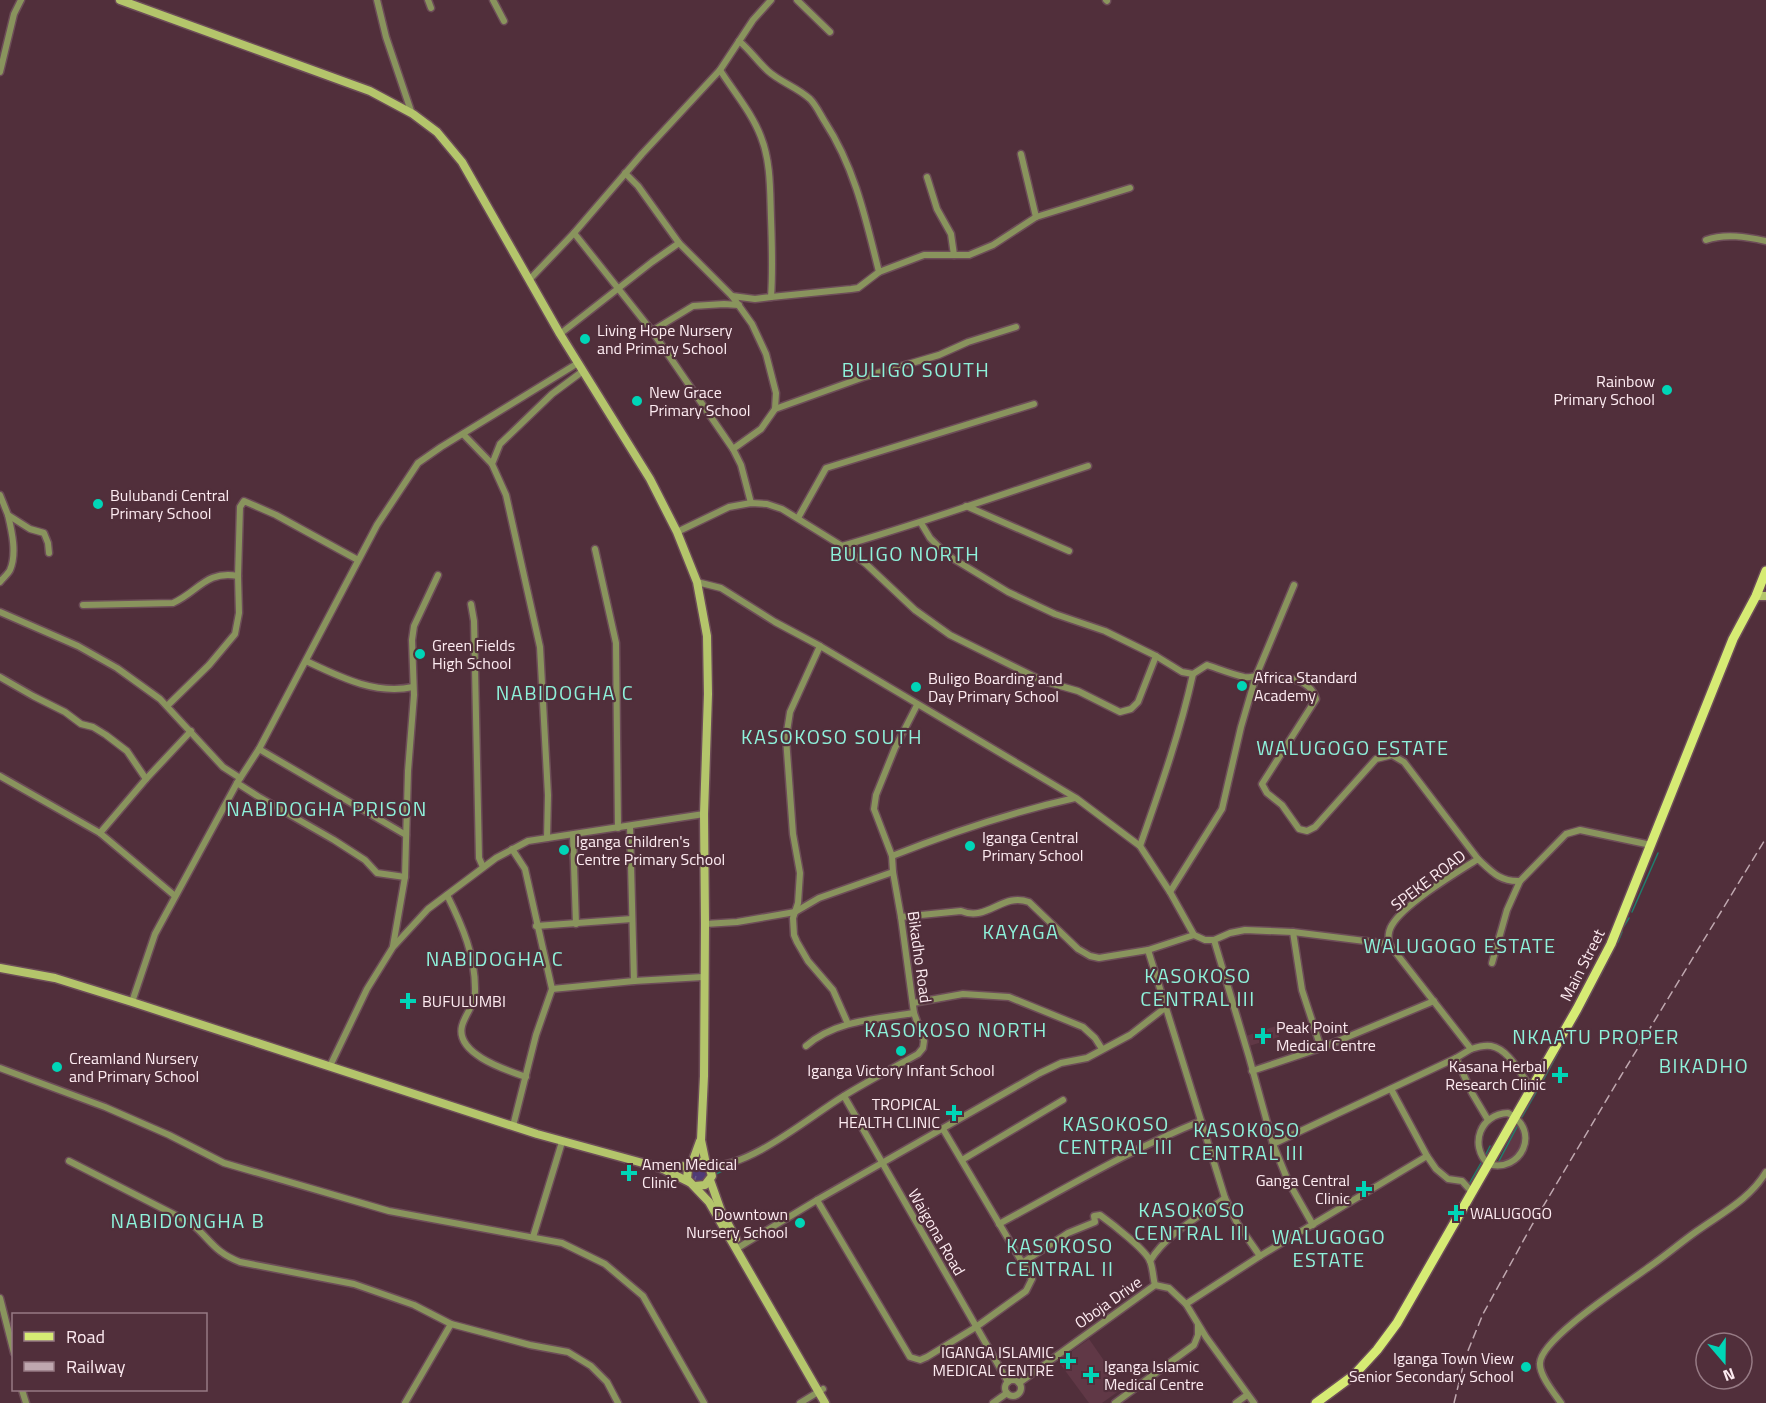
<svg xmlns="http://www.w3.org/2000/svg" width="1766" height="1403" viewBox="0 0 1766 1403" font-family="'Titillium Web',sans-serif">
	<defs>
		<pattern id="grass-tufts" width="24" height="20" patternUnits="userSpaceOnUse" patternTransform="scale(1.5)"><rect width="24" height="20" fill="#4f3b75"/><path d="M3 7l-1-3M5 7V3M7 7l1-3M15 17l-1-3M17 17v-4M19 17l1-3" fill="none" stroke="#695889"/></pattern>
	</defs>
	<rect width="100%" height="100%" fill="#512f3b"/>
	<!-- built -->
	<g fill="#603846">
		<path d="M1276,1026L1279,1037L1249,1046L1246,1036Z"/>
		<path d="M1518,1123L1520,1125L1523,1142L1517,1155L1504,1162L1497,1163Z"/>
		<path d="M1089,1339L1123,1388L1102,1403H1089L1058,1361Z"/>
	</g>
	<!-- grass -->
	<circle fill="url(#grass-tufts)" cx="699" cy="1175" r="7"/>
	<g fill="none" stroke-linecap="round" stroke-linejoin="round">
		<!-- stream -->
		<g stroke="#1f7e6d" stroke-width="1.5">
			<path d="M1632,912L1658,853"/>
			<path d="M1624,926L1629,918"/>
			<path d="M1618,942L1622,932"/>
			<path d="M1600,976L1615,947"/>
			<path d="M1585,1005L1597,981"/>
			<path d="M1576,1021L1582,1010"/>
			<path d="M1560,1049L1573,1026"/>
			<path d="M1540,1086L1558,1053"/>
			<path d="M1522,1117L1538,1089"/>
			<path d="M1485,1156L1490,1146"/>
			<path d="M1499,1161L1518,1125"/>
			<path d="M716,1174L739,1163"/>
			<path d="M1469,1184L1481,1163"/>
		</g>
		<!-- street casing -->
		<g stroke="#6d4d58" stroke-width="9">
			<g id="street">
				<path d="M377,0L386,37L412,114"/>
				<path d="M428,0L431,8"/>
				<path d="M493,0L504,21"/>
				<path d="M797,0L830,32"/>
				<path d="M1106,0L1107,1"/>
				<path d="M739,41C750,50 758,62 768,71C780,82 797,87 810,99C816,105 820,114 825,122C855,168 866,220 879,272L858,288L851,289L771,297"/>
				<path d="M720,70C734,92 752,113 761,137C771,162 770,191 771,218C772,245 773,270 771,297L755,299L732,296"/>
				<path d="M0,72L14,14L21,0"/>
				<path d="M1021,154L1036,217"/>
				<path d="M625,173L638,186L679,243L732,296L752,324L766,354L776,393L775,409L761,429L733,449L741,465L751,503"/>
				<path d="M927,177L937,209L951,234L954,255"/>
				<path d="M574,233L652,331L693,306L724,304L739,305"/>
				<path d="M1706,240C1725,233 1747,237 1766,241"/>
				<path d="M879,272L924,255H969L993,245L1036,217L1130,188"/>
				<path d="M530,279L574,233L642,154L720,70L753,20L771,0"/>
				<path d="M652,331L733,449"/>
				<path d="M560,334L652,262L679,243"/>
				<path d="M775,409L864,377L939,355L968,342L1016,327"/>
				<path d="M463,434L492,464"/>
				<path d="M0,495L8,515L30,529L44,533L48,543L49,553"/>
				<path d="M966,506L1069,551"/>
				<path d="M798,518L826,468L1034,404"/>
				<path d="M921,523L930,538L939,547L952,558L1008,592L1055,614L1105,631L1156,656L1182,672L1193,674L1207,665C1219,669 1231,674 1244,677C1249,678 1253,676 1258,676C1278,676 1310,676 1316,699L1262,784L1267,793L1282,805L1299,829L1307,831L1315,827L1376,759L1392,755L1404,762L1478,859"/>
				<path d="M677,532L729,507L751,503L767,504L782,509L842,546L866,564L915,610L950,635L1043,681L1078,691L1120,712L1131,709L1138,702L1156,656"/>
				<path d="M842,546C925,522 1006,493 1088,466"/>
				<path d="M595,549L616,643L618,828"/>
				<path d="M0,582C3,578 8,574 10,570C17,554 12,532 8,515"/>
				<path d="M697,582L721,588L775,622L820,646L1076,798L1140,846L1170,892L1194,935L1205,940H1214L1230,933L1245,930L1293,932L1389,944L1471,1049C1477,1047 1485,1045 1491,1046C1509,1049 1521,1075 1531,1088"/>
				<path d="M471,604L474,621L479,858L483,867"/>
				<path d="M83,605L173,603C198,592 206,570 238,576"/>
				<path d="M0,612L78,646L117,668L160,699L223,767L240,778"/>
				<path d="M820,646L790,712L786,738L793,834L800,873L798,903L793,918L794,935L797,942L808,961L833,990L848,1024"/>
				<path d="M306,661C340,677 375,695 413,687"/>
				<path d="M0,677L33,696L65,712L81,724L93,727L106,735L127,751L146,779"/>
				<path d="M167,706L209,665L235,634L239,613L238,576L240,507L244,501L276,515L358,560"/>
				<path d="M259,749L406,835"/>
				<path d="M0,776L100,833L175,896"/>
				<path d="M237,783L259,797L334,840L365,860L377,873L405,877"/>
				<path d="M630,826L634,981"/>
				<path d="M100,833L146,779L191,731"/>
				<path d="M573,835L576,924"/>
				<path d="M547,838L548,795L540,647L506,495L492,464L500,444L552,394L583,371"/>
				<path d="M1140,846C1160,789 1180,733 1193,674"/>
				<path d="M512,849L525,869L552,989L536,1035L513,1126"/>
				<path d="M892,856C952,832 1012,812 1075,798"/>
				<path d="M1170,892L1222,809L1241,727L1256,676L1294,585"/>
				<path d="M447,895C462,925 476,957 475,992C475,1005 465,1014 462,1026C455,1054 506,1070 526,1077"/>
				<path d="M901,917L961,911C988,922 1002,892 1029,902L1078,949L1090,956L1099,958L1148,950L1194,935"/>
				<path d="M705,924L737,922L795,912L819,898L893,872"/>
				<path d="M536,926L632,919"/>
				<path d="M1293,932L1302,990L1321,1048"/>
				<path d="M1214,940L1249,1057L1273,1144L1288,1181L1313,1225"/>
				<path d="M1389,944C1388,937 1388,931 1392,925C1404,904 1456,873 1478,859C1492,872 1500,882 1520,881L1566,834L1580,830L1651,845"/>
				<path d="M393,946L405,877L408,771L414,695L412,640L414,626L438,575"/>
				<path d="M1148,950L1225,1198L1237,1223L1260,1256"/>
				<path d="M1492,963L1507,910L1520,881"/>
				<path d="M552,989L634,981L703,977"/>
				<path d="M132,1002L155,934L237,783L259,749L377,525L418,463L441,447L578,363"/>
				<path d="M913,1003L963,994L1009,997L1083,1027L1095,1038L1102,1049"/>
				<path d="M806,1046C835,1020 878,1019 914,1013"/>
				<path d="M1456,1058L1472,1093L1488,1120"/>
				<path d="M330,1066L367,989L393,947L428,909L496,858L528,841L704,814"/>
				<path d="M0,1068L105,1107L169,1135L224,1163L389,1211L562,1243L605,1264L643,1296L704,1403"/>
				<path d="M1252,1071L1321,1048L1434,1001"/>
				<path d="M1391,1089L1427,1156L1436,1169L1448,1179L1462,1181L1472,1192"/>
				<path d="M844,1096L1008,1382"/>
				<path d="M1508,1113C1542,1130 1521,1174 1488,1164C1469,1145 1480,1114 1508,1113Z"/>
				<path d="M1273,1144L1456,1058L1471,1049"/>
				<path d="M962,1160L1063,1100"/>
				<path d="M69,1161L191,1223C211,1240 214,1252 240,1262L354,1284L414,1305L451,1324L530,1345L568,1352L591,1366L607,1382L618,1403"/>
				<path d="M709,1166C749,1168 808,1118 842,1097C866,1082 893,1068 918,1054L923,1048L924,1041L914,1013L901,917L893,872L892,856L874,809L876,795L895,748L917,705"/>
				<path d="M817,1200L910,1357L920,1360L927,1357L976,1327L1026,1291L1032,1279L943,1129"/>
				<path d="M999,1224C1066,1188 1131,1149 1201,1121"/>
				<path d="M533,1237L562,1142"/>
				<path d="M736,1249L817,1200L1040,1073L1061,1063L1087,1058L1130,1035L1166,1007"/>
				<path d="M1150,1261C1167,1233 1200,1216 1225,1198"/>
				<path d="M1022,1263L1068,1233L1095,1222L1094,1216L1100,1215C1111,1223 1146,1250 1150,1261C1153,1268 1153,1278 1155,1285"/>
				<path d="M1155,1285L1169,1288L1186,1304L1206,1337L1254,1403"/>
				<path d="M0,1298L14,1353"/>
				<path d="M1186,1304L1260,1256L1427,1156"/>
				<circle cx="1013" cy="1388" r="8"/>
				<path d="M1019,1383L1155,1285"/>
				<path d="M22,1390L26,1403"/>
				<path d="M405,1403L451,1324"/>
				<path d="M800,1403L823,1389"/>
				<path d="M993,1403L1007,1393"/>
				<path d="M1115,1403L1194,1345L1198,1335V1325"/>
				<path d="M1236,1403L1247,1395"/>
				<path d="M1561,1403C1554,1393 1539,1375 1540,1363C1541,1338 1628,1283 1649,1267C1665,1256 1680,1243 1697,1231C1722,1213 1750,1199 1766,1172"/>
			</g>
		</g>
		<!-- secondary casing -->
		<g stroke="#6d4d58" stroke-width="11">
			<g id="secondary">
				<path d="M120,0L370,91L413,114L437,132L462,162L560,334L650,479L677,532L697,582L707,636L708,694L704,814L705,924L704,1076L701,1140L706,1164"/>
				<path d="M1756,596H1766"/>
				<path d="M0,968L55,978L132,1002L537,1134L661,1168L689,1182"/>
				<path d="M700,1141L692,1163L688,1169L687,1179L709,1202L825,1403"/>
				<path d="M664,1167L690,1166"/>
				<path d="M710,1180L721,1211L736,1239"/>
				<path d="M695,1186L705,1185L712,1176L709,1166L702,1162"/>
			</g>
		</g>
		<!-- primary casing -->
		<g stroke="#6d4d58" stroke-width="12">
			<path id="primary" d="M1316,1403L1354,1375L1377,1350L1397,1323L1577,1009L1611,944L1733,639L1756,596L1766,571"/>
		</g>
		<!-- street -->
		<use href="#street" stroke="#89945d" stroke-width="6"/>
		<!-- secondary -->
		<use href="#secondary" stroke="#b4c56b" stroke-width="8"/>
		<!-- primary -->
		<use href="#primary" stroke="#d6eb74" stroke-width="9"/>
		<!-- rail -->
		<path stroke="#bfa7af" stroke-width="1.5" stroke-dasharray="9 4.5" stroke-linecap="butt" d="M1454,1403L1465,1358L1483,1314L1532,1225L1619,1079L1766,838"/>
	</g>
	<!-- markers -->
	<g fill="#00d5b7" stroke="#512f3b" stroke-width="2">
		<circle cx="585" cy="339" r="6"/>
		<circle cx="1667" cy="390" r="6"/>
		<circle cx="637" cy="401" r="6"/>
		<circle cx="98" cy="504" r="6"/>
		<circle cx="420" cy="654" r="6"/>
		<circle cx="1242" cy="686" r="6"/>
		<circle cx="916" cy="687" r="6"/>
		<circle cx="970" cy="846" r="6"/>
		<circle cx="564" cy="850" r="6"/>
		<path d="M405 992h6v6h6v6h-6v6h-6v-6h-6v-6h6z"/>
		<path d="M1260 1027h6v6h6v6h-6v6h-6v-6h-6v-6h6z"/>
		<circle cx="901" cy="1051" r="6"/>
		<circle cx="57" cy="1067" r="6"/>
		<path d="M1557 1066h6v6h6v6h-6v6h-6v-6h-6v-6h6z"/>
		<path d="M951 1104h6v6h6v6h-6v6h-6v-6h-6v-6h6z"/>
		<path d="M626 1164h6v6h6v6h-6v6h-6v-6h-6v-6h6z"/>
		<path d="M1361 1180h6v6h6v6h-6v6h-6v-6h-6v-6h6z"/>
		<path d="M1453 1204h6v6h6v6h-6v6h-6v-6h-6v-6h6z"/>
		<circle cx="800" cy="1223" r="6"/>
		<path d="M1065 1352h6v6h6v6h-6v6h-6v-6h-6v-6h6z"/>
		<circle cx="1526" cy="1367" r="6"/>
		<path d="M1088 1366h6v6h6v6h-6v6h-6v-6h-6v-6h6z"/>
	</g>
	<g text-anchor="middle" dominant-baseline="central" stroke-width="4.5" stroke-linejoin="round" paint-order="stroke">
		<!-- poi labels -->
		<g font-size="16" fill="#fdebf1" stroke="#512f3b" text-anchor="start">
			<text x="597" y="330">Living Hope Nursery<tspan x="597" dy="18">and Primary School</tspan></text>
			<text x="1655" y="381" text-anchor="end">Rainbow<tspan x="1655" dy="18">Primary School</tspan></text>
			<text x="649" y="392">New Grace<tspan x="649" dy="18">Primary School</tspan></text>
			<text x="110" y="495">Bulubandi Central<tspan x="110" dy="18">Primary School</tspan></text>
			<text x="432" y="645">Green Fields<tspan x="432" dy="18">High School</tspan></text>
			<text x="1254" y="677">Africa Standard<tspan x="1254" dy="18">Academy</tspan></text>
			<text x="928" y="678">Buligo Boarding and<tspan x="928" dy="18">Day Primary School</tspan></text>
			<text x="982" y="837">Iganga Central<tspan x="982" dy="18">Primary School</tspan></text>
			<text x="576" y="841">Iganga Children's<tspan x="576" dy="18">Centre Primary School</tspan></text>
			<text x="422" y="1001">BUFULUMBI</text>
			<text x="1276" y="1027">Peak Point<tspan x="1276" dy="18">Medical Centre</tspan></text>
			<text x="69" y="1058">Creamland Nursery<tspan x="69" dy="18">and Primary School</tspan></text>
			<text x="1546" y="1066" text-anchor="end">Kasana Herbal<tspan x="1546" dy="18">Research Clinic</tspan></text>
			<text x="901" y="1070" text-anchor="middle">Iganga Victory Infant School</text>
			<text x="940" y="1104" text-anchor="end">TROPICAL<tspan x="940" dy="18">HEALTH CLINIC</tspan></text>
			<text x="642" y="1164">Amen Medical<tspan x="642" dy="18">Clinic</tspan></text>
			<text x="1350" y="1180" text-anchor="end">Ganga Central<tspan x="1350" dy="18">Clinic</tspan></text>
			<text x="1470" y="1213">WALUGOGO</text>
			<text x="788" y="1214" text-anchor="end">Downtown<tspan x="788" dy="18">Nursery School</tspan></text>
			<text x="1054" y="1352" text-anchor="end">IGANGA ISLAMIC<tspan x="1054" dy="18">MEDICAL CENTRE</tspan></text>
			<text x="1514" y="1358" text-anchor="end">Iganga Town View<tspan x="1514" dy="18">Senior Secondary School</tspan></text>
			<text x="1104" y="1366">Iganga Islamic<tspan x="1104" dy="18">Medical Centre</tspan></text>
		</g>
		<!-- street labels -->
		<g font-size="16" fill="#fdebf1" stroke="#512f3b">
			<text transform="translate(1428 880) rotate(-37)">SPEKE ROAD</text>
			<text transform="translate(920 957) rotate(82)">Bikadho Road</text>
			<text transform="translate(1582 965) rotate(-63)">Main Street</text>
			<text transform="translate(937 1232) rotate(60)">Waigona Road</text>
			<text transform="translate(1108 1302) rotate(-35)">Oboja Drive</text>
		</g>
		<!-- quarter labels -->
		<g font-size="20" letter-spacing="1.5" fill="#8ef2db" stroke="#512f3b">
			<text x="916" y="369">BULIGO SOUTH</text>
			<text x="905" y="553">BULIGO NORTH</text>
			<text x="565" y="692">NABIDOGHA C</text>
			<text x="832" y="736">KASOKOSO SOUTH</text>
			<text x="1353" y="747">WALUGOGO ESTATE</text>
			<text x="327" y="808">NABIDOGHA PRISON</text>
			<text x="1021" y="931">KAYAGA</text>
			<text x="1460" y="945">WALUGOGO ESTATE</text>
			<text x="495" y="958">NABIDOGHA C</text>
			<text x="1198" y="975">KASOKOSO<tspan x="1198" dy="23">CENTRAL III</tspan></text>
			<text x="956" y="1029">KASOKOSO NORTH</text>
			<text x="1596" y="1036">NKAATU PROPER</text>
			<text x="1704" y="1065">BIKADHO</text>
			<text x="1116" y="1123">KASOKOSO<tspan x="1116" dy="23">CENTRAL III</tspan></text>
			<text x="1247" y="1129">KASOKOSO<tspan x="1247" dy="23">CENTRAL III</tspan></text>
			<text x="1192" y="1209">KASOKOSO<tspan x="1192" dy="23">CENTRAL III</tspan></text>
			<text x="188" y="1220">NABIDONGHA B</text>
			<text x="1329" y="1236">WALUGOGO<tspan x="1329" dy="23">ESTATE</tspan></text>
			<text x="1060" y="1245">KASOKOSO<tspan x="1060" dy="23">CENTRAL II</tspan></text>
		</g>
	</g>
	<!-- legend -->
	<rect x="12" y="1313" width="195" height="78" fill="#512f3b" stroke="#967a84" stroke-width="1.5"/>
	<rect x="24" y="1332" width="30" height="9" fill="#d6eb74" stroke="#967a84" stroke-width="1.5"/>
	<text x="66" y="1343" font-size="18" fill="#fdebf1">Road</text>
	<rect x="24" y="1362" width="30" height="9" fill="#bfa7af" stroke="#967a84" stroke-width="1.5"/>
	<text x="66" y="1373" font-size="18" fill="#fdebf1">Railway</text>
	<!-- north arrow -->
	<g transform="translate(1724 1361) rotate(160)"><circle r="28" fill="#512f3b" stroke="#967a84" stroke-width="1.5"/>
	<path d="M0-4.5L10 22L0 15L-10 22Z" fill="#00d5b7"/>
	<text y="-9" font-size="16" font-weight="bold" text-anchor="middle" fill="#fdebf1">N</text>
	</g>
</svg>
